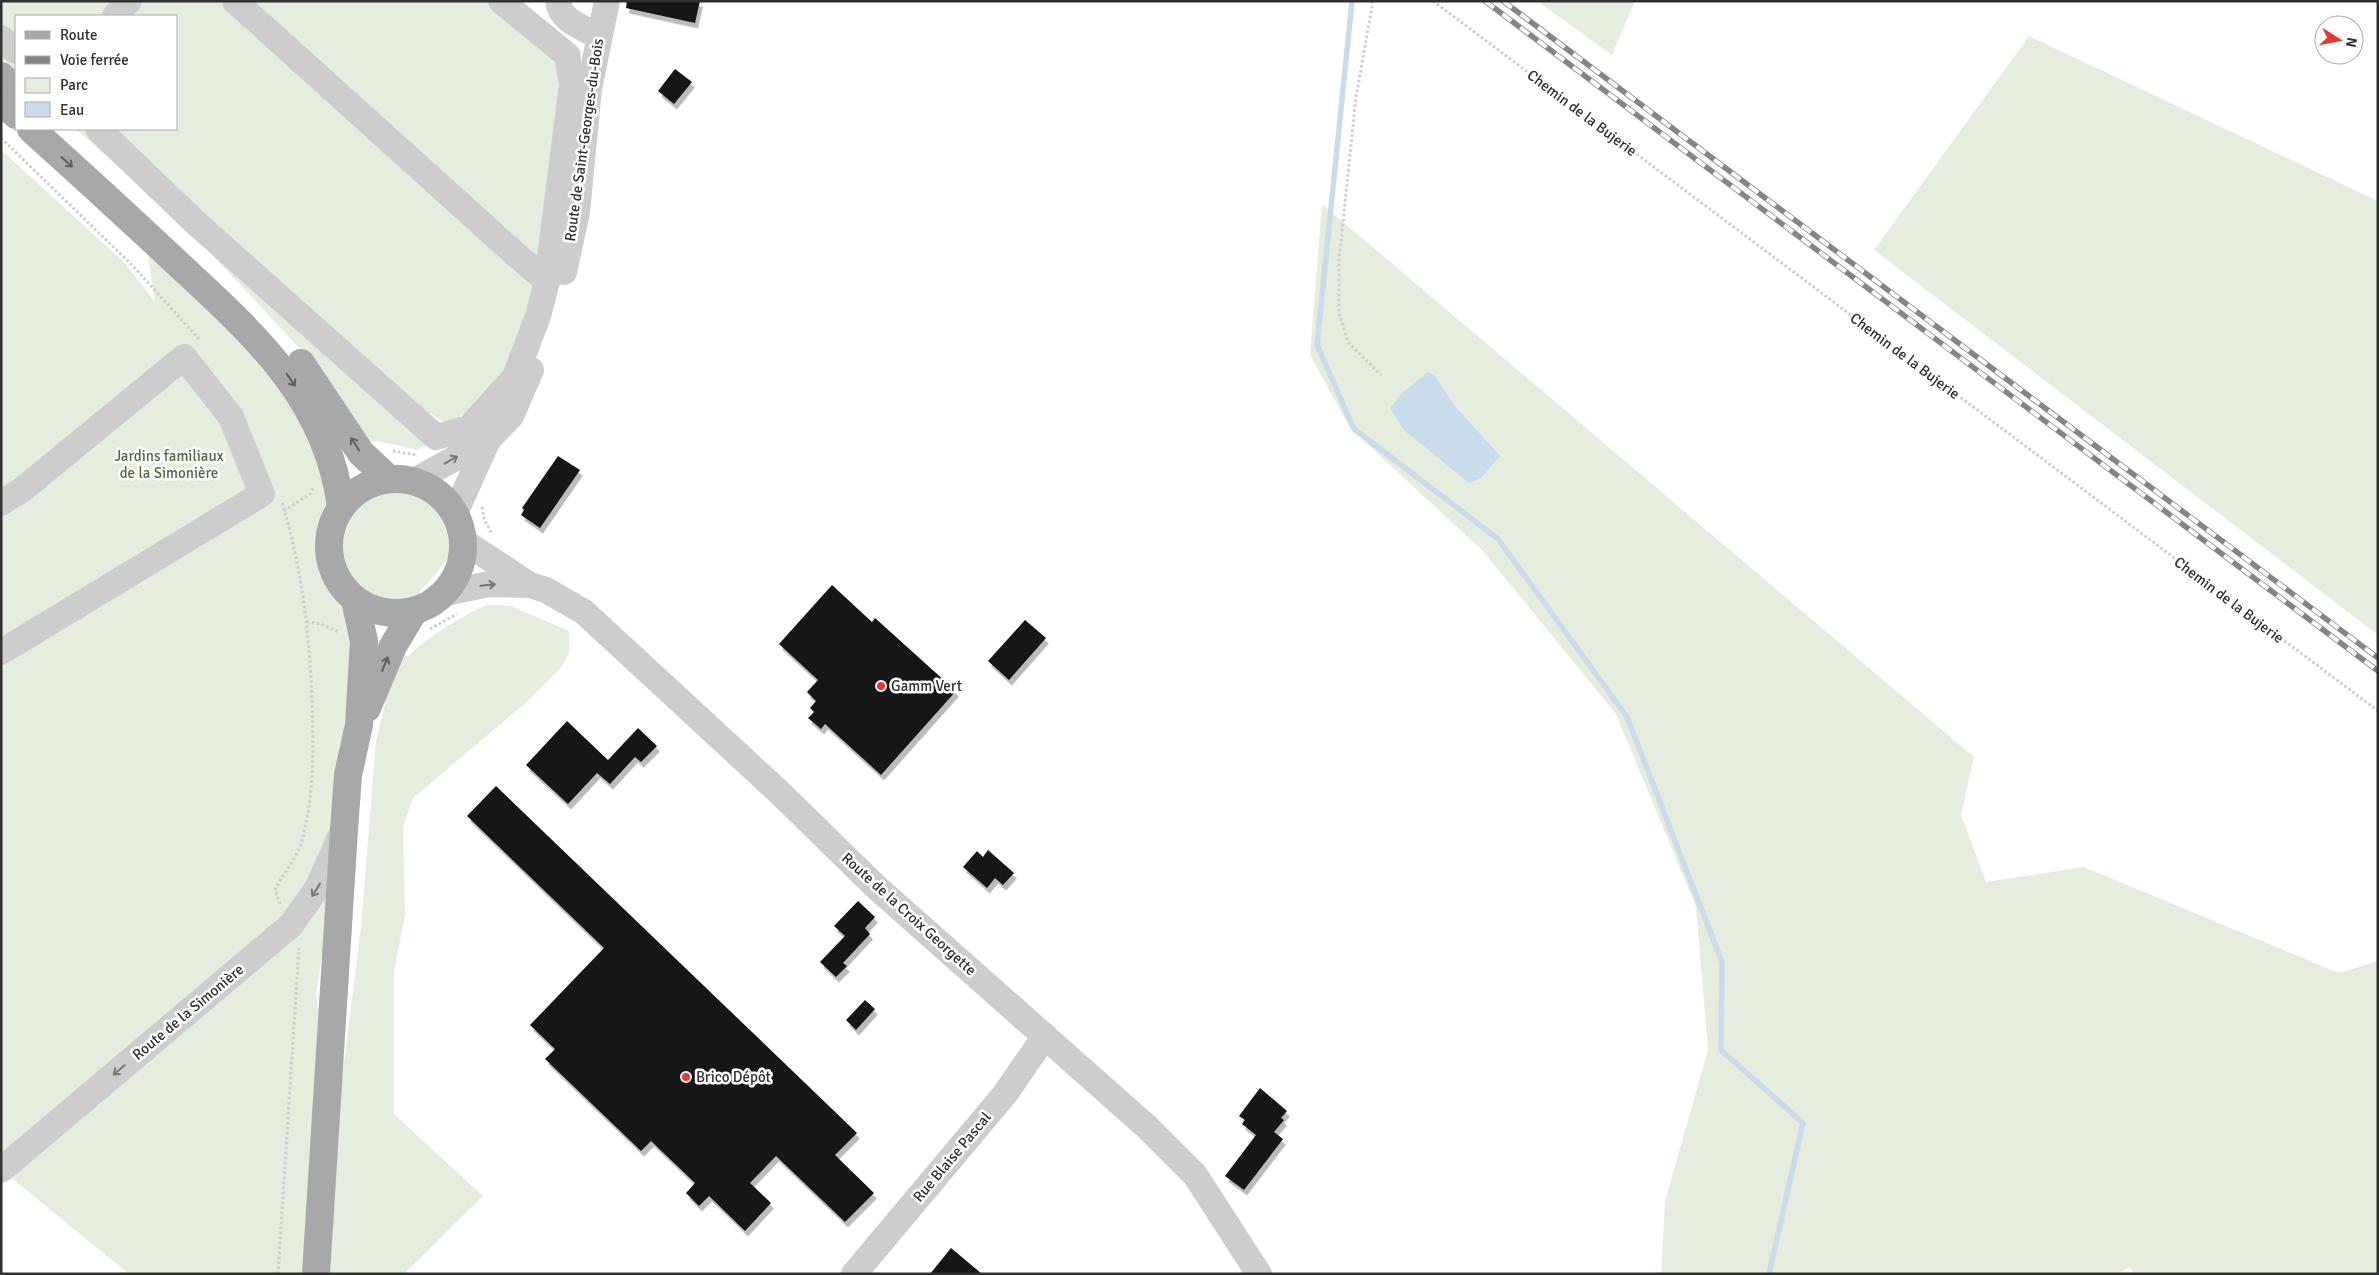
<svg xmlns="http://www.w3.org/2000/svg" width="2379" height="1275" viewBox="0 0 2379 1275" font-family="Signika,sans-serif">
	<defs>
		<filter id="shadow"><feDropShadow dx="3" dy="5.5" stdDeviation="0" flood-color="#0004"/></filter>
	</defs>
	<rect width="100%" height="100%" fill="#fff"/>
	<!-- green -->
	<g fill="#e4edde">
		<path d="M1,1H521L581,51L519,377L449,424L327,356L433,442L417,450L378,441L363,443L302,351L189,230L76,129H176V16H16V74L1,61Z"/>
		<path d="M1537,1H1635L1612,55Z"/>
		<path d="M2029,36L2378,201V635L1874,250Z"/>
		<path d="M1,150L125,263L155,302L146,243L299,405L330,492L321,516L316,550L321,576L357,629L354,686L331,827L297,904L1,1158Z"/>
		<path d="M1322,204L1974,757L1961,815L1986,882L2084,867L2339,973L2378,961V1274H2134L2130,1267L2118,1274H1661L1665,1201L1708,1050L1696,907L1616,714L1483,551L1350,428L1310,355Z"/>
		<path d="M392,491C433,494 452,515 452,557C442,562 441,569 433,577C426,586 420,588 417,600C333,616 309,510 392,491Z"/>
		<path d="M486,605L511,606L569,631V653L561,668L528,701L413,798L403,827L405,915L394,971V1114L483,1196L404,1274H330L341,1087L361,927L376,741L397,655L408,656C432,634 457,619 486,605Z"/>
		<path d="M321,893L329,907L316,995L328,1077L316,1274H129L9,1176Z"/>
	</g>
	<!-- water -->
	<path fill="#cadcec" d="M1428,372L1435,376L1455,406L1500,456L1481,478L1469,483L1404,430L1390,408L1401,394Z"/>
	<g fill="none" stroke-linecap="round" stroke-linejoin="round">
		<!-- stream -->
		<path stroke="#cadcec" stroke-width="5.5" d="M1352,1L1317,345L1354,429L1498,539L1627,717L1722,962L1721,1050L1803,1123L1769,1274"/>
	</g>
	<!-- building -->
	<g fill="#171717" filter="url(#shadow)">
		<path d="M627,1H700L695,23L626,8Z"/>
		<path d="M675,69L692,82L674,104L658,91Z"/>
		<path d="M558,456L580,470L540,528L521,515L524,510L522,508Z"/>
		<path d="M832,585L872,622L875,618L956,691L881,775L825,724L821,729L808,718L814,712L810,708L816,701L807,692L818,680L779,644Z"/>
		<path d="M1025,620L1046,638L1009,680L988,661Z"/>
		<path d="M567,721L608,760L638,728L657,746L641,762L635,757L610,784L597,773L568,804L526,765Z"/>
		<path d="M496,786L857,1133L835,1155L874,1193L845,1222L776,1156L750,1183L771,1203L745,1231L709,1196L699,1206L686,1193L695,1183L651,1141L641,1151L545,1059L555,1049L530,1025L604,948L467,816Z"/>
		<path d="M988,850L1014,873L1003,885L995,878L987,888L963,867L977,851L983,857Z"/>
		<path d="M858,901L875,917L865,928L870,934L843,963L847,966L836,977L820,962L845,936L834,926Z"/>
		<path d="M865,1000L875,1009L856,1030L846,1020Z"/>
		<path d="M1260,1088L1287,1111L1281,1118L1284,1120L1274,1132L1283,1139L1244,1190L1225,1176L1256,1135L1242,1124L1245,1120L1239,1116Z"/>
		<path d="M951,1248L982,1274H930Z"/>
	</g>
	<g fill="none" stroke-linecap="round" stroke-linejoin="round">
		<!-- path -->
		<g stroke="#cdcdcd" stroke-width="3" stroke-dasharray="2.5 2.5" stroke-linecap="butt">
			<path d="M1373,1L1356,97L1339,261V313L1348,342L1381,375"/>
			<path d="M1433,1L2378,711"/>
			<path d="M1,138L133,266L199,339"/>
			<path d="M393,451L416,455"/>
			<path d="M482,507L484,519L491,532"/>
			<path d="M284,511L310,494L313,488"/>
			<path d="M307,622L321,624L339,632"/>
			<path d="M430,629L457,614"/>
			<path d="M280,904L275,890C282,876 296,858 301,844C314,798 314,751 312,704C310,635 302,569 282,502"/>
			<path d="M278,1274L299,948"/>
		</g>
		<!-- minor -->
		<g stroke="#cdcdcd" stroke-width="26">
			<path d="M235,1L514,253L547,281"/>
			<path d="M558,1C560,21 584,28 599,36"/>
			<path d="M115,16L129,1"/>
			<path d="M1,38L16,51"/>
			<path d="M98,129L196,223L436,437L469,428L515,377L538,316L547,281L572,85L567,55L501,1"/>
			<path d="M564,272L577,212L589,89L607,1"/>
			<path d="M414,481L488,440"/>
			<path d="M1,503L23,489L184,357L231,417L262,494L1,652"/>
			<path d="M455,513L488,440L511,416L531,370"/>
			<path d="M463,541L530,585L546,590L584,612L780,793L875,886L1147,1127L1195,1175L1259,1274"/>
			<path d="M446,593L489,584L530,585"/>
			<path d="M1,1170L291,925L318,887L341,835"/>
			<path d="M854,1274L1005,1094L1045,1036"/>
		</g>
		<!-- major -->
		<g stroke="#a8a8a8" stroke-width="28">
			<path d="M1,76L16,90"/>
			<path d="M1,101L16,115"/>
			<path d="M31,129C80,173 128,217 176,262C252,333 327,397 341,507"/>
			<path d="M301,363L361,453L389,479"/>
			<circle cx="396" cy="546" r="67"/>
			<path d="M367,708L393,646L414,611"/>
			<path d="M316,1274L344,830L348,775L359,725L364,641L355,600"/>
		</g>
		<!-- rail casing -->
		<g stroke="#858585" stroke-width="5.5">
			<g id="rail">
				<path d="M1485,1L2378,671"/>
				<path d="M1503,1L2378,658"/>
			</g>
		</g>
		<!-- rail -->
		<use href="#rail" stroke="#fff" stroke-width="4" stroke-dasharray="11" stroke-linecap="butt"/>
	</g>
	<!-- one-way arrows -->
	<defs><path id="oneway-shaft" d="M-6 0H5M1.5-3L5.5 0L1.5 3" fill="none" stroke-width="1.6" stroke-linecap="round" stroke-linejoin="round" transform="scale(1.25)"/></defs>
	<g stroke="#606060">
		<use href="#oneway-shaft" transform="translate(67 162) rotate(42)"/>
		<use href="#oneway-shaft" transform="translate(291 380) rotate(55)"/>
		<use href="#oneway-shaft" transform="translate(355 444) rotate(-123)"/>
		<use href="#oneway-shaft" transform="translate(385 664) rotate(-67)"/>
	</g>
	<g stroke="#777">
		<use href="#oneway-shaft" transform="translate(451 460) rotate(-29)"/>
		<use href="#oneway-shaft" transform="translate(488 585) rotate(-6)"/>
		<use href="#oneway-shaft" transform="translate(316 890) rotate(122)"/>
		<use href="#oneway-shaft" transform="translate(119 1070) rotate(140)"/>
	</g>
	<!-- markers -->
	<g fill="#e53833" stroke="#fff" stroke-width="2">
		<circle cx="881" cy="686" r="5"/>
		<circle cx="686" cy="1077" r="5"/>
	</g>
	<g text-anchor="middle" dominant-baseline="central" stroke-width="5" stroke-linejoin="round" paint-order="stroke">
		<!-- street labels -->
		<g font-size="15" fill="#303030" stroke="#fff">
			<text transform="translate(1582 113) rotate(37)">Chemin de la Bujerie</text>
			<text transform="translate(584 140) rotate(-82)">Route de Saint-Georges-du-Bois</text>
			<text transform="translate(1905 356) rotate(37)">Chemin de la Bujerie</text>
			<text transform="translate(2229 600) rotate(37)">Chemin de la Bujerie</text>
			<text transform="translate(909 914) rotate(42)">Route de la Croix Georgette</text>
			<text transform="translate(188 1012) rotate(-40)">Route de la Simonière</text>
			<text transform="translate(952 1157) rotate(-50)">Rue Blaise Pascal</text>
		</g>
		<!-- park labels -->
		<g font-size="15" fill="#4e6c3d" stroke="#fff">
			<text x="169" y="456">Jardins familiaux<tspan x="169" dy="17">de la Simonière</tspan></text>
		</g>
		<!-- poi labels -->
		<g font-size="15" fill="#303030" stroke="#fff" text-anchor="start">
			<text x="891" y="686">Gamm Vert</text>
			<text x="696" y="1077">Brico Dépôt</text>
		</g>
	</g>
	<!-- border -->
	<rect width="2379" height="1275" fill="none" stroke="#303030" stroke-width="5"/>
	<!-- legend -->
	<rect x="15" y="15" width="162" height="115" fill="#ffffff" stroke="#acacac"/>
	<rect x="25" y="31" width="25" height="8" fill="#a8a8a8" stroke="#acacac"/>
	<text x="60" y="40" font-size="15" fill="#303030">Route</text>
	<rect x="25" y="56" width="25" height="8" fill="#858585" stroke="#acacac"/>
	<text x="60" y="65" font-size="15" fill="#303030">Voie ferrée</text>
	<rect x="25" y="78" width="25" height="15" fill="#e4edde" stroke="#acacac"/>
	<text x="60" y="90" font-size="15" fill="#303030">Parc</text>
	<rect x="25" y="102" width="25" height="15" fill="#cadcec" stroke="#acacac"/>
	<text x="60" y="115" font-size="15" fill="#303030">Eau</text>
	<!-- north arrow -->
	<g transform="translate(2339 40) rotate(101)"><circle r="24" fill="#ffffff" stroke="#acacac"/>
	<path d="M0-4L9 19L0 12L-9 19Z" fill="#e53833"/>
	<text y="-8" font-size="14" font-weight="bold" text-anchor="middle" fill="#303030">N</text>
	</g>
</svg>
